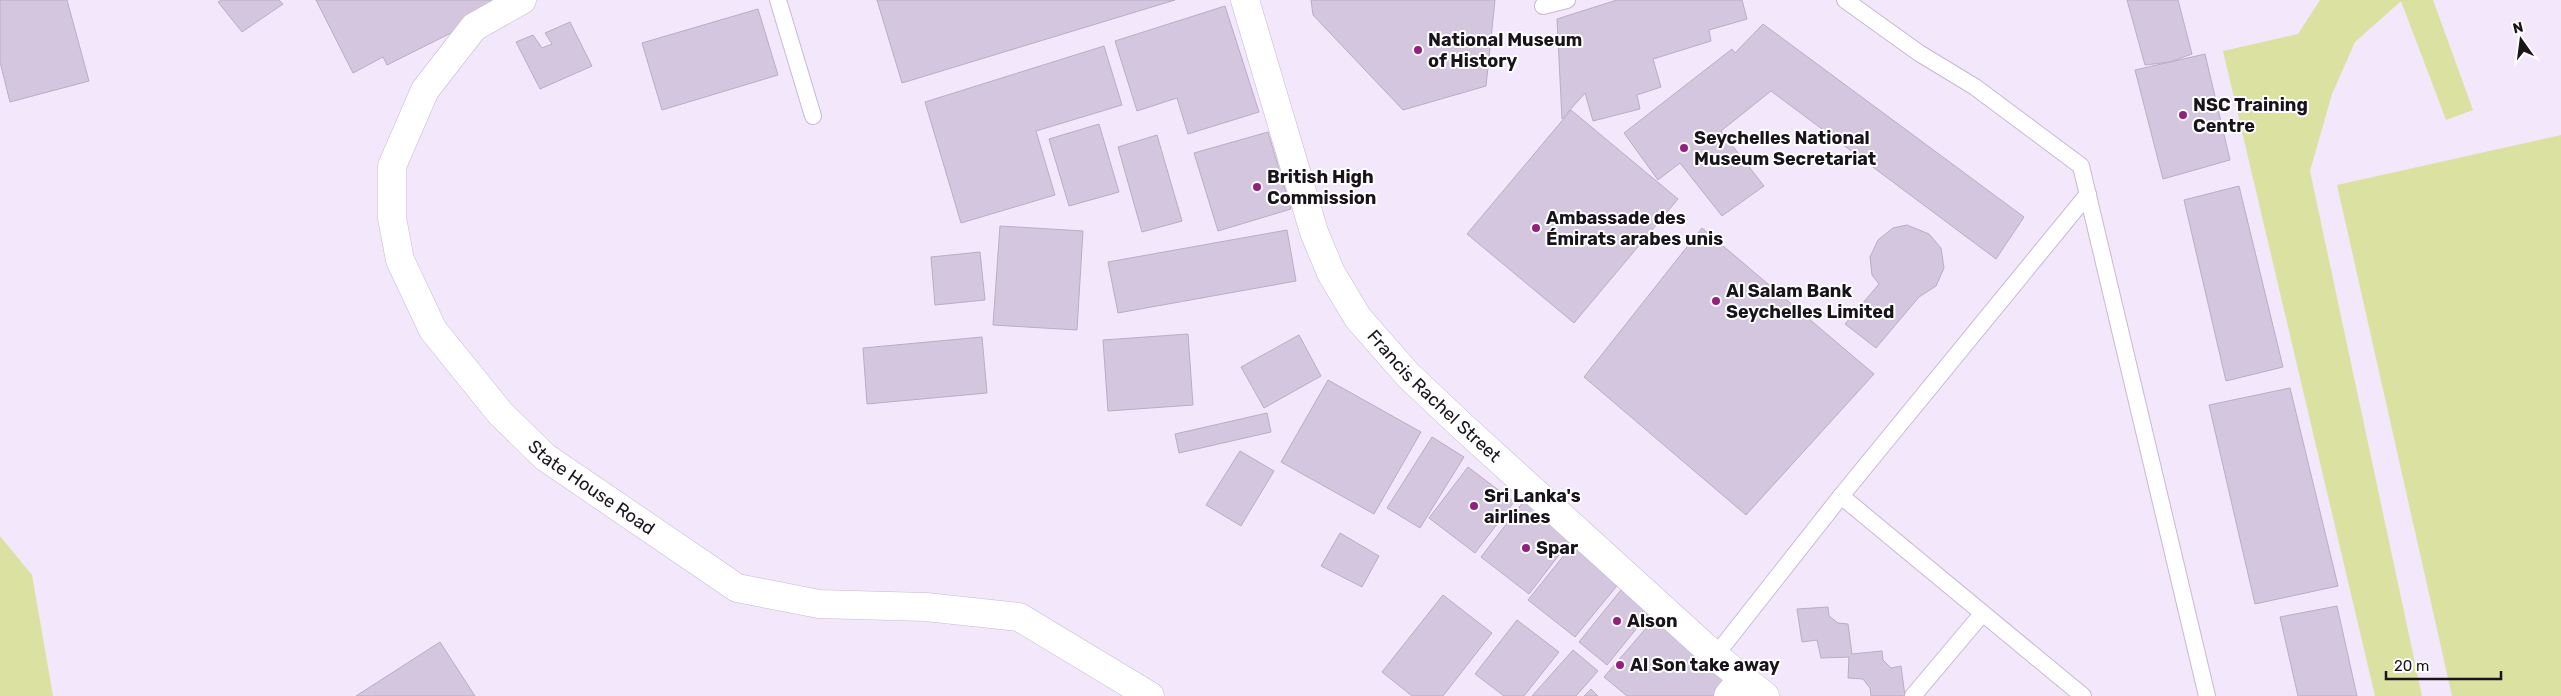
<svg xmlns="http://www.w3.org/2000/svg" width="2561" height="696" viewBox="0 0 2561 696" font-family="Rubik,sans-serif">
	<rect width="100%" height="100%" fill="#f3e7fc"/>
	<!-- green -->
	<g fill="#dbe1a1">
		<path d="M2320,0H2433L2473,110L2446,120L2401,1L2355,42L2332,94L2310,171L2422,696H2375L2223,51L2298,34Z"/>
		<path d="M2561,135V696H2452L2337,185Z"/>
		<path d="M0,536L32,575L53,696H0Z"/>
	</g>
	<!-- building -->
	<g fill="#d3c6de" stroke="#baacc4">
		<path d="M0,0H67L89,81L10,102L0,62Z"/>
		<path d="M222,0H279L283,4L242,32L218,2Z"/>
		<path d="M316,0H503L465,26L387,65L383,57L353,73Z"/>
		<path d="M877,0H1175L902,83Z"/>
		<path d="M1311,0H1495L1486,86L1403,110L1313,15Z"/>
		<path d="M1617,0H1742L1747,19L1709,30L1711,41L1653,59L1661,87L1637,95L1640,109L1593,121L1585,93L1562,119L1557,19Z"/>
		<path d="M2127,0H2178L2192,54L2170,62L2145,65Z"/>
		<path d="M1225,6L1259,112L1188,134L1177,98L1137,111L1115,41Z"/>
		<path d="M758,9L778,75L662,110L642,43Z"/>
		<path d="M570,22L592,66L540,89L516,42L533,35L542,48L552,44L545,33Z"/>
		<path d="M1763,24L2024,217L1996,259L1771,91L1721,131L1764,186L1722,216L1680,163L1658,180L1624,133L1732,49L1735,53Z"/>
		<path d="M1104,46L1122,105L1036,131L1055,195L961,223L925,102Z"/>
		<path d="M2205,54L2230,160L2163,179L2135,70Z"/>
		<path d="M1571,110L1678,199L1574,323L1467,234Z"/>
		<path d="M1099,124L1119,192L1069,206L1049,139Z"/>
		<path d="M1268,132L1291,209L1218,231L1194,153Z"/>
		<path d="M1157,135L1182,221L1142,232L1118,147Z"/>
		<path d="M2239,186L2283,367L2226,381L2184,200Z"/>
		<path d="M1907,225L1929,234L1941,248L1944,268L1936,286L1919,297L1876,348L1845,324L1879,284L1872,275L1870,257L1878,240L1893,228Z"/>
		<path d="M1000,226L1083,231L1077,330L993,325Z"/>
		<path d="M1702,228L1874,374L1746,515L1584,377Z"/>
		<path d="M1287,230L1296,281L1118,313L1108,262Z"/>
		<path d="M980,252L985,300L935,305L931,257Z"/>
		<path d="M1188,334L1193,405L1108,411L1103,340Z"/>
		<path d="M1299,335L1321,376L1264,408L1241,367Z"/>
		<path d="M982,337L987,393L867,404L863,348Z"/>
		<path d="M1328,380L1421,432L1374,514L1281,462Z"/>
		<path d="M2290,388L2338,586L2255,604L2209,405Z"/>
		<path d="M1267,413L1271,432L1179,453L1175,434Z"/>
		<path d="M1432,437L1464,457L1420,528L1387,508Z"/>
		<path d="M1240,451L1274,471L1241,526L1206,505Z"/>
		<path d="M1468,467L1514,502L1475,553L1429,518Z"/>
		<path d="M1524,501L1572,538L1529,594L1481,557Z"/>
		<path d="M1340,533L1379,556L1362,587L1321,566Z"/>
		<path d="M1573,544L1620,582L1575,637L1528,600Z"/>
		<path d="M1621,590L1650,612L1607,665L1579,642Z"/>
		<path d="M1443,595L1492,633L1443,696H1412L1382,672Z"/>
		<path d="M2337,606L2357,696H2298L2280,617Z"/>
		<path d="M1828,607L1829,616L1838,623L1848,624L1852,654L1882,651L1883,660L1891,668L1901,666L1905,696H1871L1870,688L1863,679L1848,678L1849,657L1821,658L1817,640L1802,642L1797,609Z"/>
		<path d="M1660,612L1738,678L1723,696H1627L1604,677Z"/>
		<path d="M1517,620L1559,652L1524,696H1504L1475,674Z"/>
		<path d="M440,642L475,696H356Z"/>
		<path d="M1573,650L1598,671L1576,696H1532Z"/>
		<path d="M1591,689L1598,696H1584Z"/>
	</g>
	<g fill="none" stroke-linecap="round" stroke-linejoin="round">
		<!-- service casing -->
		<g stroke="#c7b9d1" stroke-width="18">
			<g id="service">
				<path d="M778,0L813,116"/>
				<path d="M1845,0L1919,53L1975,87L2081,166L2207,696"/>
				<path d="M1543,6L1567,0"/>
				<path d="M1841,496L2083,696"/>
				<path d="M1715,656L1841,496L2088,194"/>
				<path d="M1913,696L1982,614"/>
			</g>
		</g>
		<!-- minor casing -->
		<g stroke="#c7b9d1" stroke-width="29">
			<g id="minor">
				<path id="s1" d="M522,0L474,27L425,90L392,166V218L400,260L433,330L500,413L545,457L737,588L819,604L926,607L1019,617L1150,696"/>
				<path d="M1728,696L1742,679"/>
			</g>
		</g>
		<!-- secondary casing -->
		<g stroke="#c7b9d1" stroke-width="29">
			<g id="secondary">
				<path id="s2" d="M1245,0L1314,232L1331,273L1358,318L1408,375L1462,426L1715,656L1765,696"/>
			</g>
		</g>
		<!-- service -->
		<use href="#service" stroke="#fff" stroke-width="16"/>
		<!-- minor -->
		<use href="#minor" stroke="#fff" stroke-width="28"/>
		<!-- secondary -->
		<use href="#secondary" stroke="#fff" stroke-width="28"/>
	</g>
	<!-- markers -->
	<g fill="#94207d" stroke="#fff" stroke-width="2">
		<circle cx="1418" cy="50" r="5"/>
		<circle cx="2183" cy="115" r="5"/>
		<circle cx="1684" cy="148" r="5"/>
		<circle cx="1257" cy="187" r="5"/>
		<circle cx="1536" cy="228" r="5"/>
		<circle cx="1716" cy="301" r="5"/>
		<circle cx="1474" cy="506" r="5"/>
		<circle cx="1526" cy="548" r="5"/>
		<circle cx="1617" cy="621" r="5"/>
		<circle cx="1620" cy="665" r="5"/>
	</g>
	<g text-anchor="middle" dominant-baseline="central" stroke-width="4" stroke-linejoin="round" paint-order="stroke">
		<!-- poi labels -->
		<g font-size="18" font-weight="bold" fill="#19141c" stroke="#fff" text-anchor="start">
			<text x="1428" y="40">National Museum<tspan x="1428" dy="21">of History</tspan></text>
			<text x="2193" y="105">NSC Training<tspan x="2193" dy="21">Centre</tspan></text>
			<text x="1694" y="138">Seychelles National<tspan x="1694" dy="21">Museum Secretariat</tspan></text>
			<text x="1267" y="177">British High<tspan x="1267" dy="21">Commission</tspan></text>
			<text x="1546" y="218">Ambassade des<tspan x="1546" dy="21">Émirats arabes unis</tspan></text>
			<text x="1726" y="291">Al Salam Bank<tspan x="1726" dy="21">Seychelles Limited</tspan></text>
			<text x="1484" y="496">Sri Lanka's<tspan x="1484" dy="21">airlines</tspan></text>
			<text x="1536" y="548">Spar</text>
			<text x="1627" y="621">Alson</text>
			<text x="1630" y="665">Al Son take away</text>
		</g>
		<!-- street labels -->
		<g font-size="18" fill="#19141c" stroke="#fff">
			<text stroke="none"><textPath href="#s2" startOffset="448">Francis Rachel Street</textPath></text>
			<text stroke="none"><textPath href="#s1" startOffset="615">State House Road</textPath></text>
		</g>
	</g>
	<!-- north arrow -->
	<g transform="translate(2521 40) rotate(346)" stroke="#ffffff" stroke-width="4" paint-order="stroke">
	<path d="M0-4L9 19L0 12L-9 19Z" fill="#19141c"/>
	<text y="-8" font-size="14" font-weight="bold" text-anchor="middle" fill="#19141c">N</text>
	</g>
	<!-- scale -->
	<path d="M2386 671v8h115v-8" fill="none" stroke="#19141c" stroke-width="2.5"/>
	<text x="2394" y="671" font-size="15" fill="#19141c" stroke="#ffffff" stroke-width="4" paint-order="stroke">20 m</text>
</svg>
